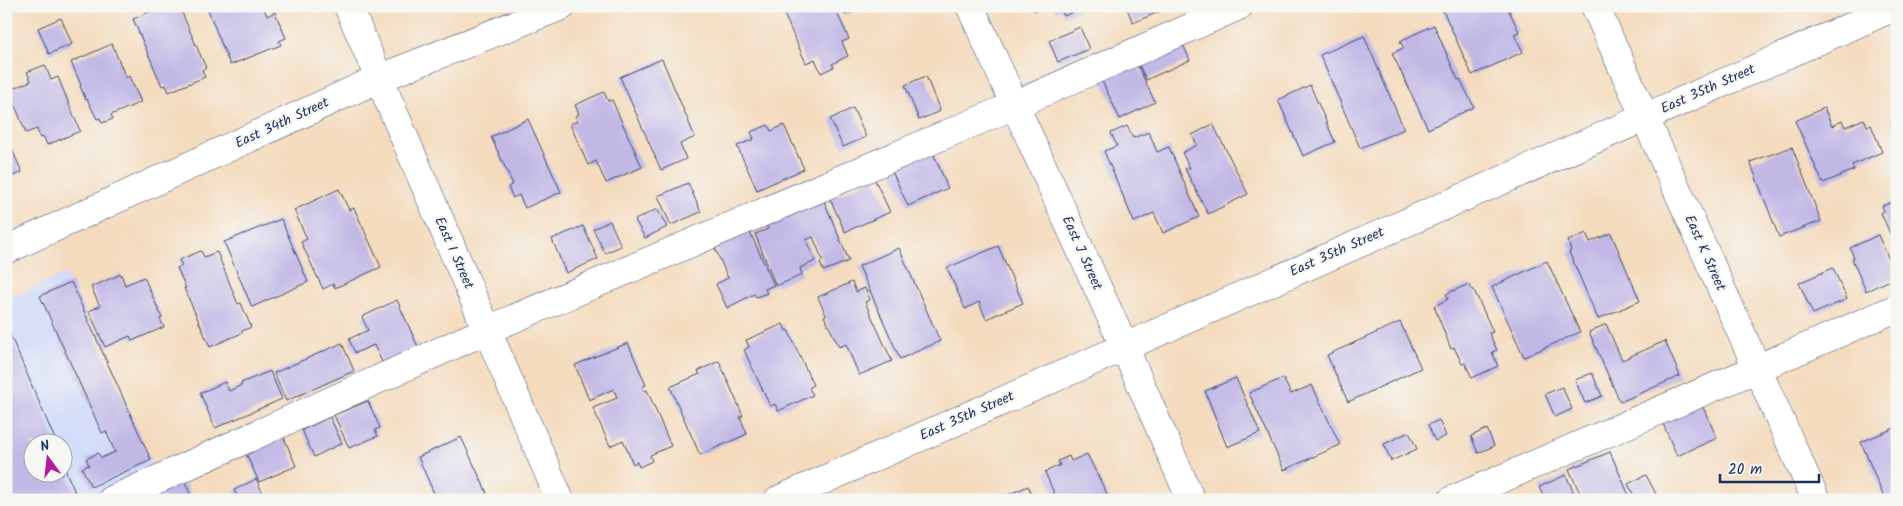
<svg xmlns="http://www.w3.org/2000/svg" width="1903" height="506" viewBox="0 0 1903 506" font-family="Kalam,sans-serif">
	<rect width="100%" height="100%" fill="#f6f6f2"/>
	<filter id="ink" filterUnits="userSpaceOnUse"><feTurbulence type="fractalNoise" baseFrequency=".02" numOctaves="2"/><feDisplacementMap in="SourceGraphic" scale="10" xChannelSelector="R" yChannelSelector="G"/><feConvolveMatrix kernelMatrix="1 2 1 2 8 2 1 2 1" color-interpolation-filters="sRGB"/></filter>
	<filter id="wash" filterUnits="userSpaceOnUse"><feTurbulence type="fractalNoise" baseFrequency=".0096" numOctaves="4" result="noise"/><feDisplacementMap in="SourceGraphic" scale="20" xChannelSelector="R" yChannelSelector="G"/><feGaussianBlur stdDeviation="1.12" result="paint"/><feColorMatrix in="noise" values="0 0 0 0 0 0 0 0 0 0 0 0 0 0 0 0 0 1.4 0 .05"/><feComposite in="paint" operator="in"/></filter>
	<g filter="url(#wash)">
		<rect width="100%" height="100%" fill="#f4dbbe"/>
		<!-- built -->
		<path fill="#d0daf9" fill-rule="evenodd" d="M65,273L167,500H6V300ZM32,444H62V474H32Z"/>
		<g id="blocks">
			<!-- building -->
			<g fill="#c1b8e6">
				<path d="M162,6H179L206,68L202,70L205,77L169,92L166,85L162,86L133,19Z"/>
				<path d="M217,6H263L267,16L275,12L286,38L279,41L281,45L230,65L208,10Z"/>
				<path d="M796,6H834L849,39L842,42L848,56L832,64L834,67L821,73L815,59L806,63L783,12Z"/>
				<path d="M838,6H866L845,15L842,8L839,9Z"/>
				<path d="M1033,6H1048L1035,11Z"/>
				<path d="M1054,6H1086L1064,16L1061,9L1056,11Z"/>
				<path d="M1126,6H1172L1133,23Z"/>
				<path d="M1441,6H1507L1519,32L1514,34L1523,52L1472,75Z"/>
				<path d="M61,18L72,44L49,54L38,28Z"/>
				<path d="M1434,25L1458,80L1460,79L1474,107L1428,129L1392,53L1404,48L1400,41Z"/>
				<path d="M1080,27L1089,49L1058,62L1049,41Z"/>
				<path d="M1364,36L1404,129L1360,148L1320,55Z"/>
				<path d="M1180,38L1190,60L1146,80L1136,58Z"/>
				<path d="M112,44L126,78L129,76L141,102L111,115L113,119L102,123L100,118L97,119L87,99L86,100L80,86L81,85L71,62Z"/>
				<path d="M662,59L695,137L680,144L686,159L661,170L620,77Z"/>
				<path d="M1135,60L1155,102L1120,119L1100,77Z"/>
				<path d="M45,65L51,80L58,77L80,131L47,145L44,137L40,138L37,129L26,133L9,90L31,81L27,72Z"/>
				<path d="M926,76L940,111L919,120L905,85Z"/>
				<path d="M1310,85L1335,142L1303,156L1278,100Z"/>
				<path d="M604,92L608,101L612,100L642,167L606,183L596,161L588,165L570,124L578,121L575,116L579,114L575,105Z"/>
				<path d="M853,108L866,137L843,147L830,119Z"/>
				<path d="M1824,108L1832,126L1842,121L1845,127L1864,119L1867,126L1871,125L1882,152L1852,165L1854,170L1823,183L1795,121Z"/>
				<path d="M1897,108V135L1891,121L1895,120L1891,110Z"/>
				<path d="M528,119L561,192L525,208L519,195L513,198L508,187L513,184L491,137Z"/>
				<path d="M1213,124L1248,194L1208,214L1185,169L1190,168L1182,153L1197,145L1192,135Z"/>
				<path d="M768,125L771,131L784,125L804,169L757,190L737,146L754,139L751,132Z"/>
				<path d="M1127,126L1133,138L1149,132L1157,152L1169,147L1199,217L1163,233L1154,213L1134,222L1104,151L1117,146L1111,133Z"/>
				<path d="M6,136L22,172L6,179Z"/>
				<path d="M1792,147L1821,221L1779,237L1750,162Z"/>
				<path d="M931,148L948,188L908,206L890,167Z"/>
				<path d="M874,178L890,212L845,232L830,199Z"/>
				<path d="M688,183L701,212L671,225L658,196Z"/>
				<path d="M339,189L349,210L354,208L381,267L335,288L333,284L323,289L301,242L307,239L294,210Z"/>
				<path d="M822,196L849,261L823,271L820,262L823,261L813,237L806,240L815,261L800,268L802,275L776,286L755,234L768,229L764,220Z"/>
				<path d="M1895,201L1897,206V249L1881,213L1884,211L1882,206Z"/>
				<path d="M657,209L667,227L645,238L635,220Z"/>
				<path d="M281,219L308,282L252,307L224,242Z"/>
				<path d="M610,221L621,246L605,253L593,229Z"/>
				<path d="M583,226L598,259L566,273L552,239Z"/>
				<path d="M750,232L774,285L765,289L767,293L756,297L754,294L727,308L716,284L728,278L715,248Z"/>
				<path d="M1586,233L1590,242L1611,233L1640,301L1598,319L1569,252L1571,251L1568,241Z"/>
				<path d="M1878,235L1897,277L1866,291L1852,259L1854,258L1850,248Z"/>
				<path d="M998,246L1023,303L986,319L979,302L965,309L947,268Z"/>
				<path d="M899,248L940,341L900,359L859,266Z"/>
				<path d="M201,251L204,257L217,252L238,304L241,303L251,327L242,331V333L210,347L184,288H186L177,268L182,266L179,260Z"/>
				<path d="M1547,261L1580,332L1524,357L1492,287Z"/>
				<path d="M1833,268L1847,299L1813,314L1799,283Z"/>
				<path d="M121,274L125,285L144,277L162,318L160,319L164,327L132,341L130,336L105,347L89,311L100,306L91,287Z"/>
				<path d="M71,282L151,460L91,487L82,468L89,465L86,459L98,453L101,458L115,452L106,431L102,433L40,296Z"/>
				<path d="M852,282L856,292L865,288L870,300L865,302L892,361L859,375L846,344L839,347L824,316L826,315L818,297Z"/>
				<path d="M1469,284L1472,290H1474L1493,332L1489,333L1497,350L1492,352L1498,366L1472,378L1465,363L1462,364L1454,347L1451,349L1434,306L1448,299L1446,294Z"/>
				<path d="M397,300L418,347L382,362L374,345L355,353L349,339L368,330L362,317Z"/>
				<path d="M1400,322L1421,368L1348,402L1327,355Z"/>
				<path d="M783,324L786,331L788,330L813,385L809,388L813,395L778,411L775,404L770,406L744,350L749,347L746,340Z"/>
				<path d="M1606,324L1622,360L1665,341L1680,376L1620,402L1589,332Z"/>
				<path d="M6,325L57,444H32V474H62V463L75,492L58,500H6Z"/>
				<path d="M342,343L354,371L286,401L274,373Z"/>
				<path d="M628,343L646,385L642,387L644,391L647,390L671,446L650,455L652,461L639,467L637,462L633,464L623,440L610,446L593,408L617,398L614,389L589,400L575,365Z"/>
				<path d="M719,361L743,416L740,417L747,434L700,455L670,387L700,374L698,371Z"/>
				<path d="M270,371L282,399L215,428L200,393L225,382L229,391L242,385L241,383Z"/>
				<path d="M1592,373L1602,396L1585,403L1575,380Z"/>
				<path d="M1236,378L1260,433L1227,447L1205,391Z"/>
				<path d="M1283,378L1291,394L1312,385L1340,445L1284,470L1249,393Z"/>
				<path d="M1562,387L1572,409L1555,417L1545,394Z"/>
				<path d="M368,401L380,428L375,430L378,436L349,448L334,415Z"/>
				<path d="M1700,401L1717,438L1677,456L1661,419Z"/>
				<path d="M330,417L342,443L314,457L302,430Z"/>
				<path d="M1439,420L1446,436L1435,441L1428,425Z"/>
				<path d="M1897,427V497L1885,500L1861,442Z"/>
				<path d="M1487,429L1494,446L1478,453L1471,436Z"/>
				<path d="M1409,432L1417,449L1391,461L1384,444Z"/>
				<path d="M282,433L296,466L259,482L244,449Z"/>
				<path d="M461,437L487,493L475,500H437L418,457Z"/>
				<path d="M1610,452L1631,500H1583L1569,469Z"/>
				<path d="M1087,454L1110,500H1057L1045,472L1060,465L1058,461L1069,456L1071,461Z"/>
				<path d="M1566,475L1577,500H1545L1539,487Z"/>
				<path d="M1646,475L1656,494L1644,500H1636L1628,484Z"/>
				<path d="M256,479L266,500H239L234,490Z"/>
				<path d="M184,480L193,500H165L161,491Z"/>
				<path d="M1028,486L1034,500H996Z"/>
			</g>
		</g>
	</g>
	<g filter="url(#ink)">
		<use href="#blocks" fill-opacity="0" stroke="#3c496c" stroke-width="1"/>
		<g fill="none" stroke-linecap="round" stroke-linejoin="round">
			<!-- minor casing -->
			<g stroke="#3c496c" stroke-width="29">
				<g id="minor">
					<path d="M348,6L560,500"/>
					<path d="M970,6L1124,346L1191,500"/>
					<path d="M1595,6L1816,500"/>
					<path d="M6,250L380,78L562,6"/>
					<path d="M112,500L487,330L1015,105L1239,6"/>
					<path d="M778,500L1897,6"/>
					<path d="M1452,500L1897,308"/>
				</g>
			</g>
			<!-- minor -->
			<use href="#minor" stroke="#fff" stroke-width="28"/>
		</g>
	</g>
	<g text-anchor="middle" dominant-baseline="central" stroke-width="4.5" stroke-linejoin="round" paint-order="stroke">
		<!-- street labels -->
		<g font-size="14" fill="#1b2f5e" stroke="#f6f6f2">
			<text transform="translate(1708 89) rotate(-24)">East 35th Street</text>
			<text transform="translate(282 123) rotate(-25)">East 34th Street</text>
			<text transform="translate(1337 252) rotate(-24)">East 35th Street</text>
			<text transform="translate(454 253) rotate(66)">East I Street</text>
			<text transform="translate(1082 253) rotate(66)">East J Street</text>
			<text transform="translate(1705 253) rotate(66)">East K Street</text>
			<text transform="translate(967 416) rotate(-24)">East 35th Street</text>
		</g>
	</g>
	<!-- margin -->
	<rect width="1903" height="506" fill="none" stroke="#f6f6f2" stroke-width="25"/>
	<!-- north arrow -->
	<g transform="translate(48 458) rotate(345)"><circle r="24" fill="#f6f6f2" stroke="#9ea6b7"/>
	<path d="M0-4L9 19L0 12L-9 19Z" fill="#b5179e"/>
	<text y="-8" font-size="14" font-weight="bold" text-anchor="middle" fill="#1b2f5e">N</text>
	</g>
	<!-- scale -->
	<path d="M1720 474v8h99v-8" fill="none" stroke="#1b2f5e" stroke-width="2.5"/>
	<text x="1728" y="474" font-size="15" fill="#1b2f5e" stroke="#f6f6f2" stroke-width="4" paint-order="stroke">20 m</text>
</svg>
